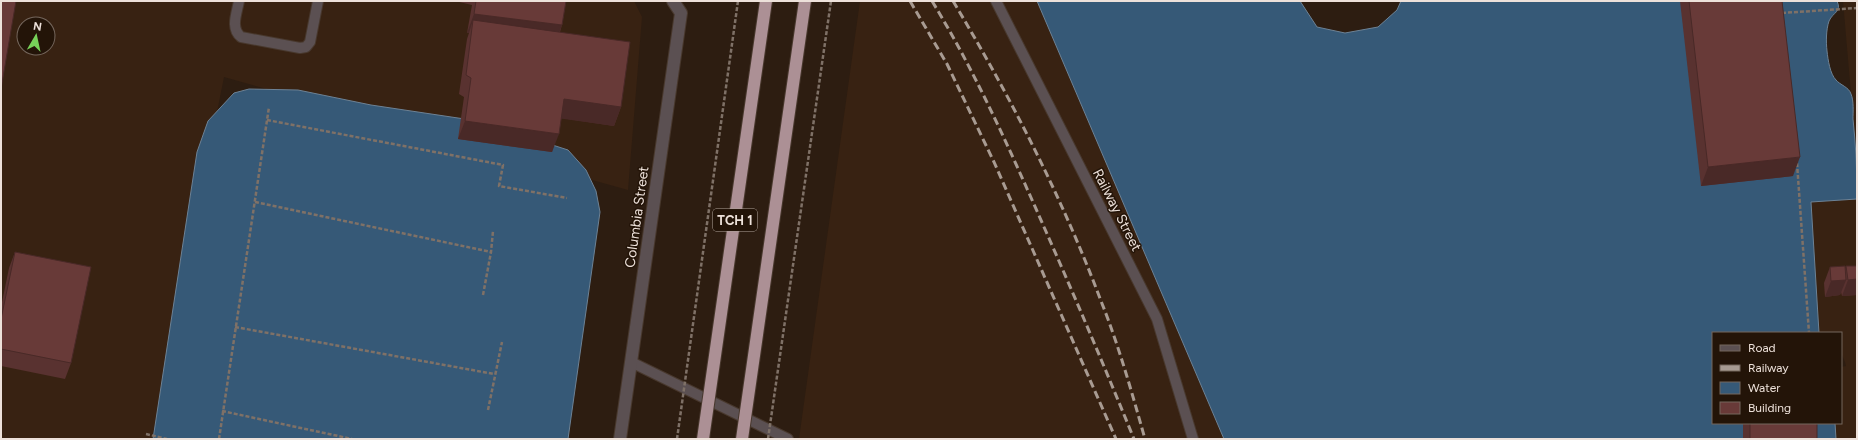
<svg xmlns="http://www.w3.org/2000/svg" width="1858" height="440" viewBox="0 0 1858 440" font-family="Figtree,sans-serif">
	<rect width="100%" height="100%" fill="#2d1d11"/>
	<!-- built -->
	<g fill="#382212" fill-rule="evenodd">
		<path d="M1,1H634L642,17L628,190L224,77L152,439H1ZM24,24H48V48H24Z"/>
		<path d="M860,1H1037L1224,439H799Z"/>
		<path d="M1843,1H1857V159L1851,94Z"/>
		<path d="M1857,199V439H1836L1835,423H1841V367L1846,366L1845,362L1841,353V333H1819L1811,202Z"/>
	</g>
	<!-- water -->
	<g fill="#365977" stroke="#6d8295">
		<path d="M1037,1H1300L1317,27L1345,33L1378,27L1397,10L1401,1H1837C1842,12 1833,12 1829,21C1826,30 1826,42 1827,51C1828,60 1830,74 1836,80C1840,85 1849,87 1851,94C1854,101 1853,112 1853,119C1856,146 1857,172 1857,199L1811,202L1819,333H1713V423H1835L1836,439H1224Z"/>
		<path d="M249,89L298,90L371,105L478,121L568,150L586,170L596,191L600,212L568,439H153L197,152L208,121L234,93Z"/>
	</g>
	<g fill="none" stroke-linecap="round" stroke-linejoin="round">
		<!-- service casing -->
		<g stroke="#48382d" stroke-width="12">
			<g id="service">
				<path d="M239,1C237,13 230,28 241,37L300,48L306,47L310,42L318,1"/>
				<path d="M996,1L1157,319L1193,439"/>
				<path d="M631,362L788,439"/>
			</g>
		</g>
		<!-- minor casing -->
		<g stroke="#48382d" stroke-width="14">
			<path id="minor" d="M620,439L681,13L673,1"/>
		</g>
		<!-- path -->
		<g stroke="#7f7167" stroke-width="2.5" stroke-dasharray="4 2" stroke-linecap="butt">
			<path d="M1782,13L1857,8"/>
			<path d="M267,120L503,165L499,186L567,198"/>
			<path d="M1797,163L1809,333"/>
			<path d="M255,202L491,252"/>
			<path d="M483,295L491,252L493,231"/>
			<path d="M235,327L494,374"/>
			<path d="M488,410L502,342"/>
			<path d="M222,411L352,439"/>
			<path d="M146,434L167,439"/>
			<path d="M219,439L269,107"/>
		</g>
		<!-- service -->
		<use href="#service" stroke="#5b5052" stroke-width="10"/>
		<!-- minor -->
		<use href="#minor" stroke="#5b5052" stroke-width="12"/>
		<!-- rail -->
		<g stroke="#a89b92" stroke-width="3" stroke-dasharray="8 4" stroke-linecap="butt">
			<path d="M910,1L947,64L994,162L1116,439"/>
			<path d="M932,1C976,73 1010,150 1044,227C1075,297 1105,368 1134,439"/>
			<path d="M953,1C1010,96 1062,197 1101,301C1119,346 1132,393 1145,439"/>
		</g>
		<!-- motorway-bridge casing -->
		<g stroke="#48382d" stroke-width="14" stroke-linecap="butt">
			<g id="motorway-bridge">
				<path d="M703,439L766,1"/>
				<path d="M742,439L805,1"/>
			</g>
		</g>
		<!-- path-bridge -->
		<g stroke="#7f7167" stroke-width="2.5" stroke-dasharray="4 2" stroke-linecap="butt">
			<path d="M677,439L738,1"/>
			<path d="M768,439L831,1"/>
		</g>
		<!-- motorway-bridge -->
		<use href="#motorway-bridge" stroke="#ac9095" stroke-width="12"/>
	</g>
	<!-- wall -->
	<g fill="#593230">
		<path d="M455,1H566L562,25L560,32L621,107L614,126L561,118L552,152L458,139L464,97L459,94L467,39L469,33H467L472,5Z"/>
		<path d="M1680,1H1782L1793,176L1701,186Z"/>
		<path d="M15,252L71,363L65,379L1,366V307L9,268Z"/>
		<path d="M1846,266H1857V295L1842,296L1841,292L1840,295L1825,297L1824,283L1830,267L1845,269Z"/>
		<rect x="1743" y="423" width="74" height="16"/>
	</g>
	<!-- shaded-wall -->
	<g fill="#492927">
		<path d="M474,14L562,25L555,44L473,20L469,33H467Z"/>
		<path d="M564,99L621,107L614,126L557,118Z"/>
		<path d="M465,121L559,134L552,152L458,139Z"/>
		<path d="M1800,157L1793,176L1701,186L1708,167Z"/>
		<path d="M1857,279V295L1842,296L1848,280Z"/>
		<path d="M1846,280L1840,295L1825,297L1831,281Z"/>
	</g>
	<!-- building -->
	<g fill="#683a38" stroke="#492927">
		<path d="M1,1H16L1,89Z"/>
		<path d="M476,1H566L562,25L474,14Z"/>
		<path d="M1689,1H1782L1800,157L1708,167Z"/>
		<path d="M473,20L630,42L621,107L564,99L559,134L465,121L471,78L466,75Z"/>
		<path d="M15,252L91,267L71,363L1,349V319Z"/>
		<path d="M1845,266L1846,280L1831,281L1830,267Z"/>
		<path d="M1846,266H1857V279L1848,280Z"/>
		<rect x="1750" y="423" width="67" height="16"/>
	</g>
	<g text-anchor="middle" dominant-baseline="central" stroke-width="3" stroke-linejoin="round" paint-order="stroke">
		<!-- shield labels -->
		<rect fill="#231408" stroke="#b0a49b" stroke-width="1" x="713" y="209" width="44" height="22" rx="3"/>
		<g font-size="13" font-weight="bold" fill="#ede1da">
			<text x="735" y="220">TCH 1</text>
		</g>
		<!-- street labels -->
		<g font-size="14" fill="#ede1da" stroke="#231408">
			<text transform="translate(1117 210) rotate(63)">Railway Street</text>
			<text transform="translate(637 217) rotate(-82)">Columbia Street</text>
		</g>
	</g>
	<!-- border -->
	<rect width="1858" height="440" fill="none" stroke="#ede1da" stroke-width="4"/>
	<!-- legend -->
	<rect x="1712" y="332" width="130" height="92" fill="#231408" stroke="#74665c"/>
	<rect x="1720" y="345" width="20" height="6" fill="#5b5052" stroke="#74665c"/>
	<text x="1748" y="352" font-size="12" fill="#ede1da">Road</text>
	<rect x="1720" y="365" width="20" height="6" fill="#a89b92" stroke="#74665c"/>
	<text x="1748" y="372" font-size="12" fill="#ede1da">Railway</text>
	<rect x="1720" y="382" width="20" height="12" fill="#365977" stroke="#74665c"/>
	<text x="1748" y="392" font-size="12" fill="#ede1da">Water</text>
	<rect x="1720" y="402" width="20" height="12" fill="#683a38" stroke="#74665c"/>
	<text x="1748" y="412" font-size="12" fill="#ede1da">Building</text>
	<!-- north arrow -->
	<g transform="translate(36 36) rotate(9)"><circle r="19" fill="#231408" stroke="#74665c"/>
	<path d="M0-3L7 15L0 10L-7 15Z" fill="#77d259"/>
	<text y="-6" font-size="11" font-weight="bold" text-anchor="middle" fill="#ede1da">N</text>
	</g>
</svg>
